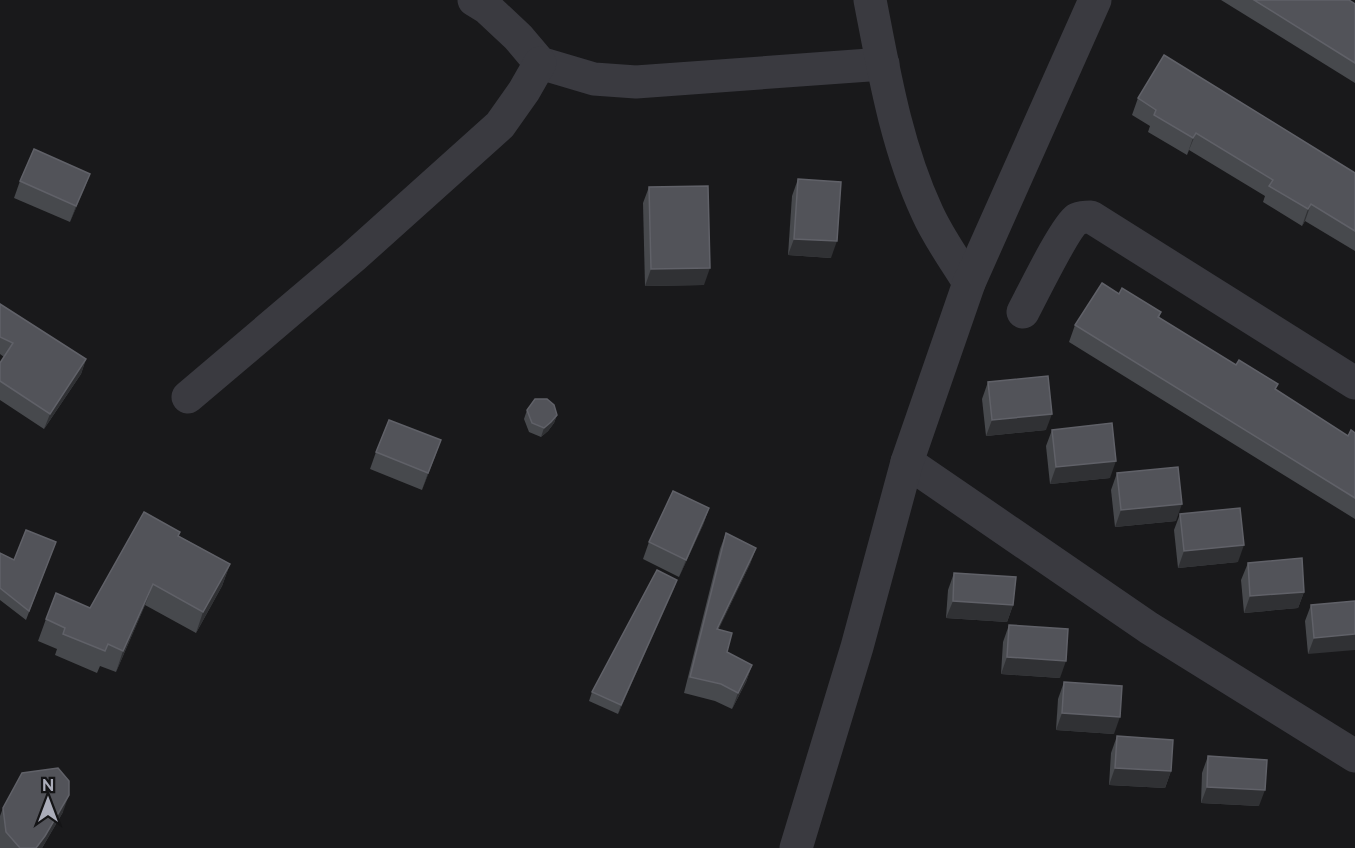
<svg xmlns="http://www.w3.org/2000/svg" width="1355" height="848" viewBox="0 0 1355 848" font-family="Raleway,sans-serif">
	<rect width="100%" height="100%" fill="#19191b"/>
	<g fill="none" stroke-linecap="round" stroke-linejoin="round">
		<!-- street -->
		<g stroke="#3a3a40" stroke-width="33">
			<path d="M474,0L487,8L518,37L540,63L594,79L636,82L883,64"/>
			<path d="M870,0C884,72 896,145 927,212C938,237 955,260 969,283"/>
			<path d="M1023,312C1032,295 1065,227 1077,219C1082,217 1086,217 1091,217L1355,383"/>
			<path d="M188,397L353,257L500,125L524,91L540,63"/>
			<path d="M907,462L1149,628L1355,756"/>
			<path d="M796,848L857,647L907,462L969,283L1095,0"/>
		</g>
	</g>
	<!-- wall -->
	<g fill="#47494d">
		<path d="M1221,0H1349L1355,4V83Z"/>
		<path d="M1138,98L1355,173V251L1305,221L1302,226L1263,202L1265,196L1189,150L1187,155L1148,132L1150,126L1132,115Z"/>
		<path d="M90,174L70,222L14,198L20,181Z"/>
		<path d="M798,179L831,258L788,255L792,196Z"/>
		<path d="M649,187L704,285L645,286L643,203Z"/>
		<path d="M1119,294L1161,312L1159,318L1348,436L1355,433V519L1069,342L1075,325Z"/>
		<path d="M0,304L86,359L81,374L44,429L0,400V363L4,357L0,354Z"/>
		<path d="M988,382L1046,430L986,436L982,399Z"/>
		<path d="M527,410L557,415L554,423L548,431L541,437L529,432L524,419Z"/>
		<path d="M1052,430L1110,478L1050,484L1046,446Z"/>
		<path d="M441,440L422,490L370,469L376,452Z"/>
		<path d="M1117,473L1176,521L1115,527L1111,490Z"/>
		<path d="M709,508L703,525L679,577L643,559L649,542Z"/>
		<path d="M1180,514L1238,562L1178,568L1174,530Z"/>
		<path d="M726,533L756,548L750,564L718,630L727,652L752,665L746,682L732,709L715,701L684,693L720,549Z"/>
		<path d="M179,536L230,564L222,586L196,633L145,605L116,672L100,666L97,673L55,655L57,649L38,641L46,619L90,608Z"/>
		<path d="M56,542L26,620L0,600V553L14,560Z"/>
		<path d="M1248,563L1304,592L1298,608L1244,613L1241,580Z"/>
		<path d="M954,573L1013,605L1007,622L946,618L948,590Z"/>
		<path d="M677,580L618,714L589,701L592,692Z"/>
		<path d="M1355,601L1308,654L1305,621L1311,605Z"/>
		<path d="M1009,625L1060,678L1001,674L1003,642Z"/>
		<path d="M1064,682L1114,734L1056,730L1058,699Z"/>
		<path d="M1117,736L1171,771L1165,788L1109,785L1111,753Z"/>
		<path d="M1208,756L1259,806L1201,803L1202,773Z"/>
		<path d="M3,808L63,812L42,848H0V816Z"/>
	</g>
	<!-- shaded-wall -->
	<g fill="#303134">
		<path d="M1196,133L1189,150L1187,155L1193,138Z"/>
		<path d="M90,174L84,190L70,222L76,206Z"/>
		<path d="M1311,204L1305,221L1302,226L1308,209Z"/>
		<path d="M794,239L837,241L831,258L788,255Z"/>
		<path d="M710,268L704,285L645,286L651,269Z"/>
		<path d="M86,359L81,374L44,429L50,414Z"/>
		<path d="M1052,414L1046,430L986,436L992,420Z"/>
		<path d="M557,415L554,423L548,431L541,437L544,428Z"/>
		<path d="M441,440L435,457L422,490L428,473Z"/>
		<path d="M1116,461L1110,478L1050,484L1056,467Z"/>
		<path d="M1182,504L1176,521L1115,527L1121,510Z"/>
		<path d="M709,508L703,525L679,577L686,560Z"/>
		<path d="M1244,545L1238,562L1178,568L1184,551Z"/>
		<path d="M756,548L750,564L711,645L717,629Z"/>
		<path d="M230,564L222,586L196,633L203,612Z"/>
		<path d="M677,580L674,589L618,714L621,705Z"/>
		<path d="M153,584L145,605L116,672L123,651Z"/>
		<path d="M1304,592L1298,608L1244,613L1250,596Z"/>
		<path d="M953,601L1013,605L1007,622L946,618Z"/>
		<path d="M1355,634V650L1308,654L1314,638Z"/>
		<path d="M1007,657L1066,661L1060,678L1001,674Z"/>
		<path d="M752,665L746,682L732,709L738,693Z"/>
		<path d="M1062,713L1120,717L1114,734L1056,730Z"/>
		<path d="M1115,768L1171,771L1165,788L1109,785Z"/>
		<path d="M1207,787L1265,790L1259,806L1201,803Z"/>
		<path d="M69,795L63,812L42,848H36Z"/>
	</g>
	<!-- building -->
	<g fill="#525359" stroke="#606168" stroke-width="1.5">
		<path d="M1254,0H1349L1355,4V63Z"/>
		<path d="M1164,55L1355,173V231L1311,204L1308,209L1269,186L1273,180L1196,133L1193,138L1154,115L1156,110L1138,98Z"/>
		<path d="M34,149L90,174L76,206L20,181Z"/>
		<path d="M798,179L841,182L837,241L794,239Z"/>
		<path d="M708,186L710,268L651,269L649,187Z"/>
		<path d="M1102,283L1119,294L1122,288L1161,312L1158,317L1236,365L1239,360L1278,384L1275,389L1348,436L1351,430L1355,433V498L1075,325Z"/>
		<path d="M0,304L86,359L50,414L0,381V363L13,343L0,337Z"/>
		<path d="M1048,376L1052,414L992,420L988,382Z"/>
		<path d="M535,399H547L554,405L557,415L551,422L544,428L532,423L527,410Z"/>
		<path d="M389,420L441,440L428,473L376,452Z"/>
		<path d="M1112,423L1116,461L1056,467L1052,430Z"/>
		<path d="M1178,467L1182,504L1121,510L1117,473Z"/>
		<path d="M673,491L709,508L686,560L649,542Z"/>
		<path d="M1240,508L1244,545L1184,551L1180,514Z"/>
		<path d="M144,512L180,532L178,536L230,564L203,612L153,584L123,651L108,644L105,651L63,634L65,628L46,619L56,593L90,608Z"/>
		<path d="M26,530L56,542L29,611L0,588V553L14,560Z"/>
		<path d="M726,533L756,548L717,629L732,633L727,652L752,665L738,693L721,684L690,677Z"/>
		<path d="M1302,558L1304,592L1250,596L1248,563Z"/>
		<path d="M657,570L677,580L621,705L592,692Z"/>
		<path d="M954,573L1016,577L1013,605L953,601Z"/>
		<path d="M1355,601V634L1314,638L1311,605Z"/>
		<path d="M1009,625L1068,629L1066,661L1007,657Z"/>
		<path d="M1064,682L1122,686L1120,717L1062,713Z"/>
		<path d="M1117,736L1173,740L1171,771L1115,768Z"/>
		<path d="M1208,756L1267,760L1265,790L1207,787Z"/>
		<path d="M58,768L69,781V795L45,836L36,848H20L6,832L3,808L22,773Z"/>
	</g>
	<!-- north arrow -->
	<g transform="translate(48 800)" stroke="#141416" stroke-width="4.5" paint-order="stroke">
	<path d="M0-4.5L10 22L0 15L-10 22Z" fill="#abadba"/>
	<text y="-9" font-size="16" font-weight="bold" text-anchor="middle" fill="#abadba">N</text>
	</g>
</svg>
